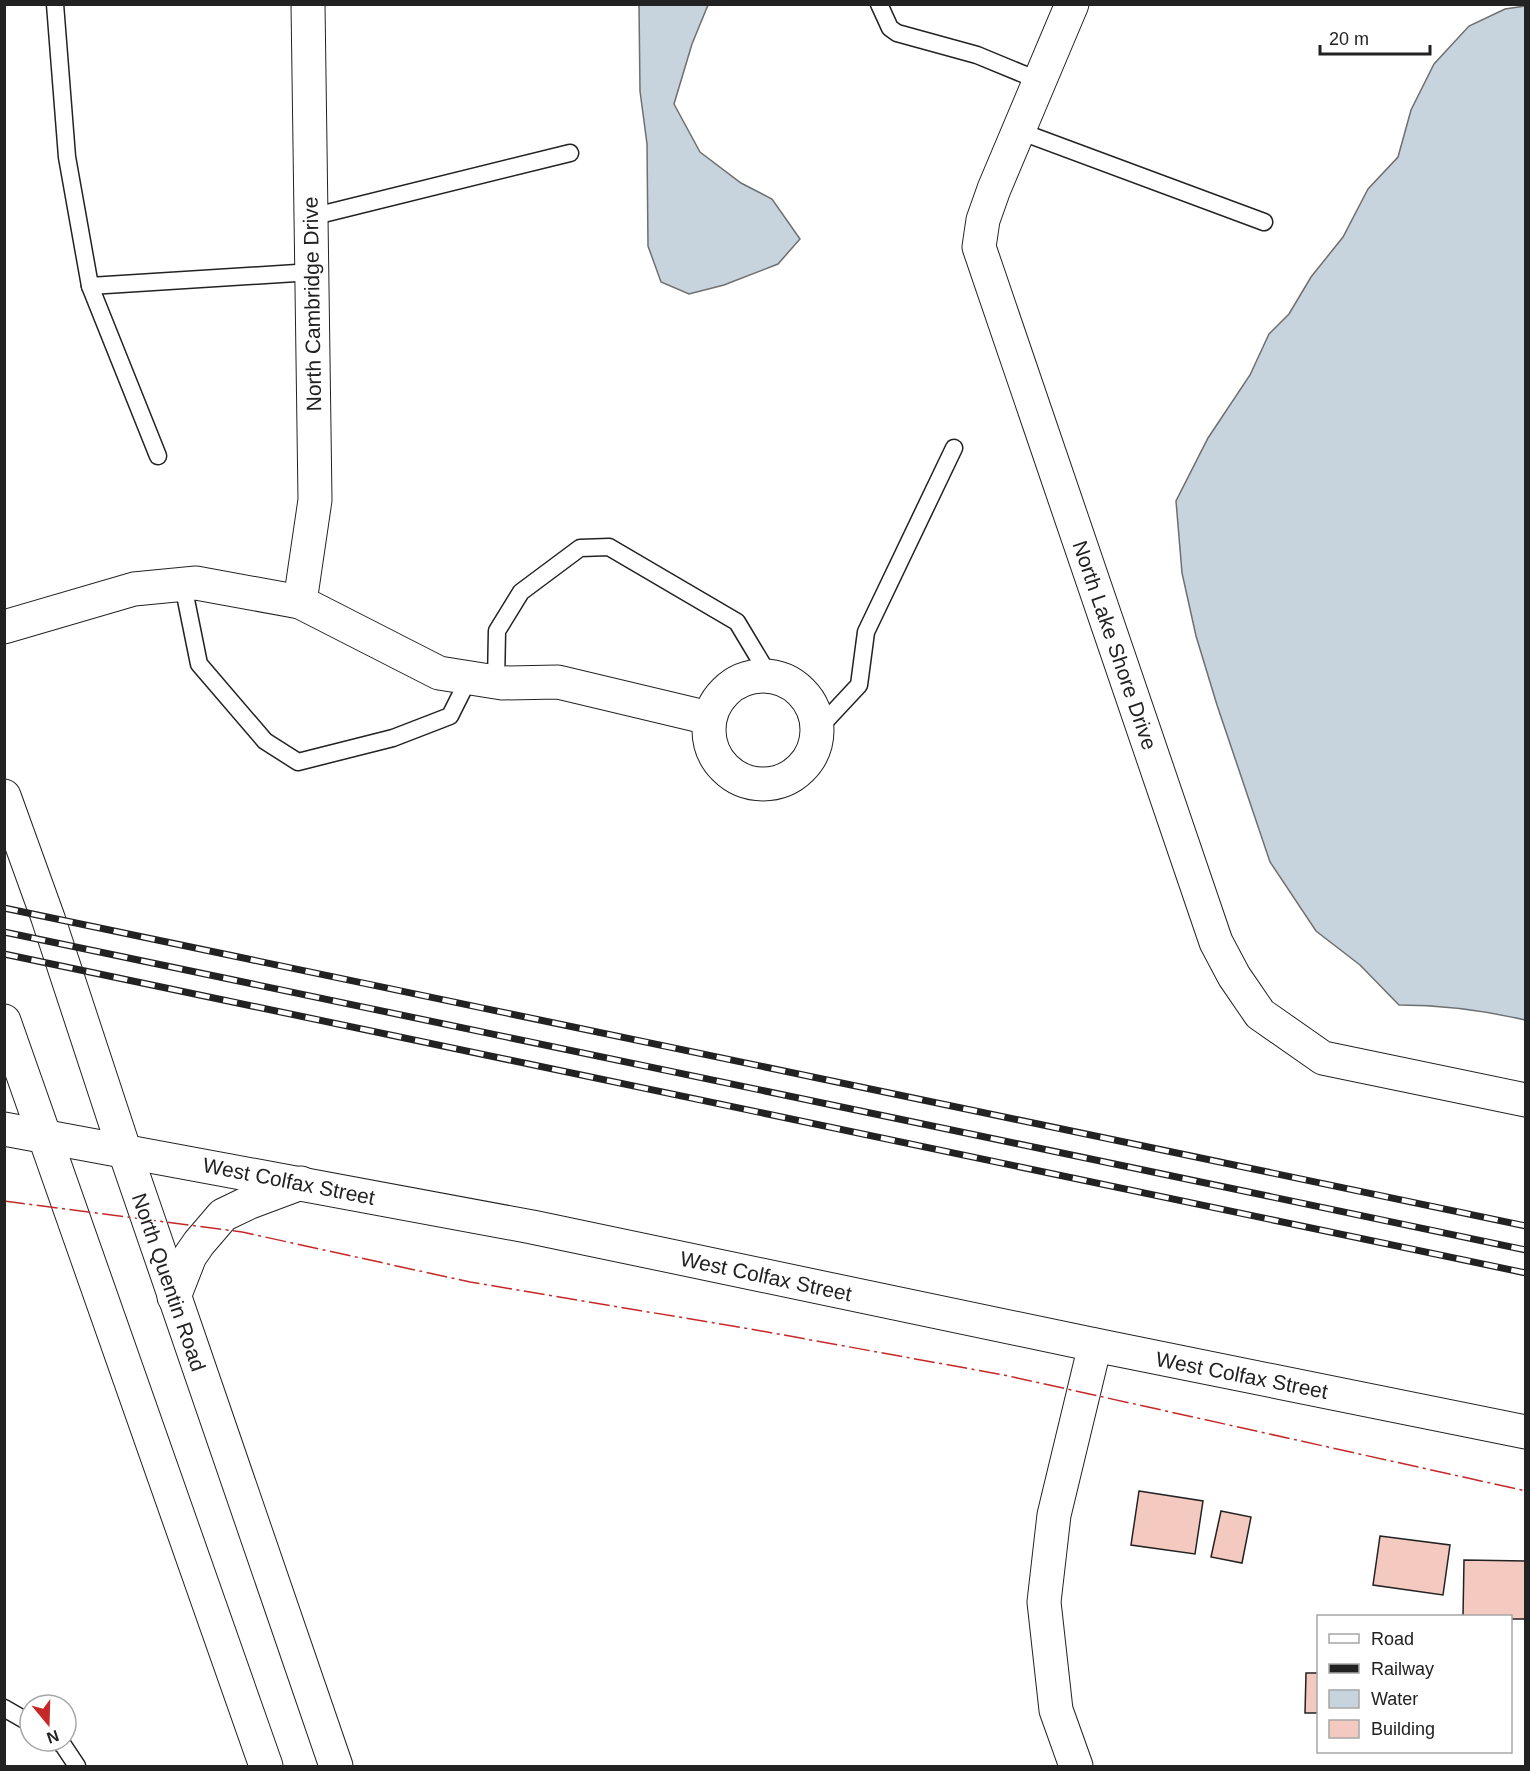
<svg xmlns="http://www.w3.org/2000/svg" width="1530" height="1771" viewBox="0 0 1530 1771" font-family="Arial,sans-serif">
	<rect width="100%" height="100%" fill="#fff"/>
	<!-- water -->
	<g fill="#c7d3dd" stroke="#6f6f6f" stroke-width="1.5">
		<path d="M639,5H708L692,44L674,104L700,152L741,183L772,199L800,239L778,264L724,285L689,294L661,282L648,246L647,144L640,91Z"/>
		<path d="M1525,6H1526L1525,1020C1482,1010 1444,1005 1399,1005L1360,965L1316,931L1270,862L1217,705L1196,636L1182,573L1176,501L1208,438L1250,375L1269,334L1289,314L1311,277L1343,237L1368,189L1398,157L1411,110L1434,64L1469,26L1505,9Z"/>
	</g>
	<!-- building -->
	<g fill="#f3c9c0" stroke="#222" stroke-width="1.5">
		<path d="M1139,1491L1203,1501L1195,1554L1131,1545Z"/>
		<path d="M1221,1511L1251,1517L1242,1563L1211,1557Z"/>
		<path d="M1380,1536L1450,1545L1443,1595L1373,1585Z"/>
		<path d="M1464,1560L1526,1561V1619H1510V1616H1463Z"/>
		<path d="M1306,1673H1318V1713H1305Z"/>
	</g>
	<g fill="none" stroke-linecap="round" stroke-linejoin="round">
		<!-- lane casing -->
		<g stroke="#222" stroke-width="19">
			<g id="lane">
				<path d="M55,4L67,157L90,286L312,272"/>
				<path d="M879,4L890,28L897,33L977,55L1040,81"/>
				<path d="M1019,131L1264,222"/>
				<path d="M311,217L570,153"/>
				<path d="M90,286L158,456"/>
				<path d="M183,585L199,664L265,741L298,762L393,738L450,716L469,678"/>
				<path d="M496,682L497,631L521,592L580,548L609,547L737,622L770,677"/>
				<path d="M817,730L859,685L866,632L954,448"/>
				<path d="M4,1708L30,1723"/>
				<path d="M57,1741L63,1745L77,1766"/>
			</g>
		</g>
		<!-- street casing -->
		<g stroke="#222" stroke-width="35">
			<g id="street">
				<path d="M1072,4L994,189L983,220L979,247L1216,942L1234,976L1260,1014L1323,1058L1526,1100"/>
				<path d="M300,602L315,500L308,4"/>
				<path d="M4,627L134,589L196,583L300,602L439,673L502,683L558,682L709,718"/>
				<circle cx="763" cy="730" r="54"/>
				<path d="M1076,1766L1056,1710L1044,1602L1054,1515L1095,1345"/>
			</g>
		</g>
		<!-- secondary casing -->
		<g stroke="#222" stroke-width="35">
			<g id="secondary">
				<path d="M4,796L48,918L124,1149L336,1766"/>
				<path d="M4,1021L266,1766"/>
				<path d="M4,1129L532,1227L1095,1345L1526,1432"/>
				<path d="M174,1297L190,1256L199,1243L223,1215L250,1202L301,1183"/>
			</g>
		</g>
		<!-- lane -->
		<use href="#lane" stroke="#fff" stroke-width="16"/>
		<!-- street -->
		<use href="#street" stroke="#fff" stroke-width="33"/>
		<!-- secondary -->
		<use href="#secondary" stroke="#fff" stroke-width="33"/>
		<!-- rail casing -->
		<g stroke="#222" stroke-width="7">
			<g id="rail">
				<path d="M4,908L1526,1226"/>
				<path d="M4,932L1526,1250"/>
				<path d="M4,954L1526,1273"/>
			</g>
		</g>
		<!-- rail -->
		<use href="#rail" stroke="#fff" stroke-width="4.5" stroke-dasharray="14" stroke-linecap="butt"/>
		<!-- power -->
		<path stroke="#c62828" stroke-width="1.5" stroke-dasharray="21 4.5 3 4.5" stroke-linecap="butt" d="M4,1201L242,1232L470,1282L756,1330L1004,1375L1526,1491"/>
	</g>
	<g text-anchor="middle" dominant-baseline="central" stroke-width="4.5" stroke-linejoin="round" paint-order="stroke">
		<!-- street labels -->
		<g font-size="21" fill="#222" stroke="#fff">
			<text transform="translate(312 304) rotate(-91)">North Cambridge Drive</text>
			<text transform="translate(1115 645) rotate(71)">North Lake Shore Drive</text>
			<text transform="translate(289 1181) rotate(11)">West Colfax Street</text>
			<text transform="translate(766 1276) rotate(12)">West Colfax Street</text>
			<text transform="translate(169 1282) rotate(71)">North Quentin Road</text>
			<text transform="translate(1242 1375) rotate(11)">West Colfax Street</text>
		</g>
	</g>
	<!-- border -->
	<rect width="1530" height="1771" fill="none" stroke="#222222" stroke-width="12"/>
	<!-- legend -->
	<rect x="1317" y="1615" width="195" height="138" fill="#ffffff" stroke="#a7a7a7" stroke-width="1.5"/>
	<rect x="1329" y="1634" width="30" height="9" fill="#ffffff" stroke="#a7a7a7" stroke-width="1.5"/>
	<text x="1371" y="1645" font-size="18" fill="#222222">Road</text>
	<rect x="1329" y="1664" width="30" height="9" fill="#222222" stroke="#a7a7a7" stroke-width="1.5"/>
	<text x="1371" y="1675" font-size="18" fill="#222222">Railway</text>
	<rect x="1329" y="1690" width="30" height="18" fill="#c7d3dd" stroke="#a7a7a7" stroke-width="1.5"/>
	<text x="1371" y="1705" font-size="18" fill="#222222">Water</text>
	<rect x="1329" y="1720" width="30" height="18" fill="#f3c9c0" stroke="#a7a7a7" stroke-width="1.5"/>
	<text x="1371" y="1735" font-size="18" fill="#222222">Building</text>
	<!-- north arrow -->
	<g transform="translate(48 1723) rotate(161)"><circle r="28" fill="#ffffff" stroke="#a7a7a7" stroke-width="1.5"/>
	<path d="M0-4.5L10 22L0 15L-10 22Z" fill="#c62828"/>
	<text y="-9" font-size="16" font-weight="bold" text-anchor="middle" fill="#222222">N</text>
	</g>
	<!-- scale -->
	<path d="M1320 45v9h110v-9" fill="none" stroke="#222222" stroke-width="3"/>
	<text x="1329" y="45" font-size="18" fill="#222222" stroke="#ffffff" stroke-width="4.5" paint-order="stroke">20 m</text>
</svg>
